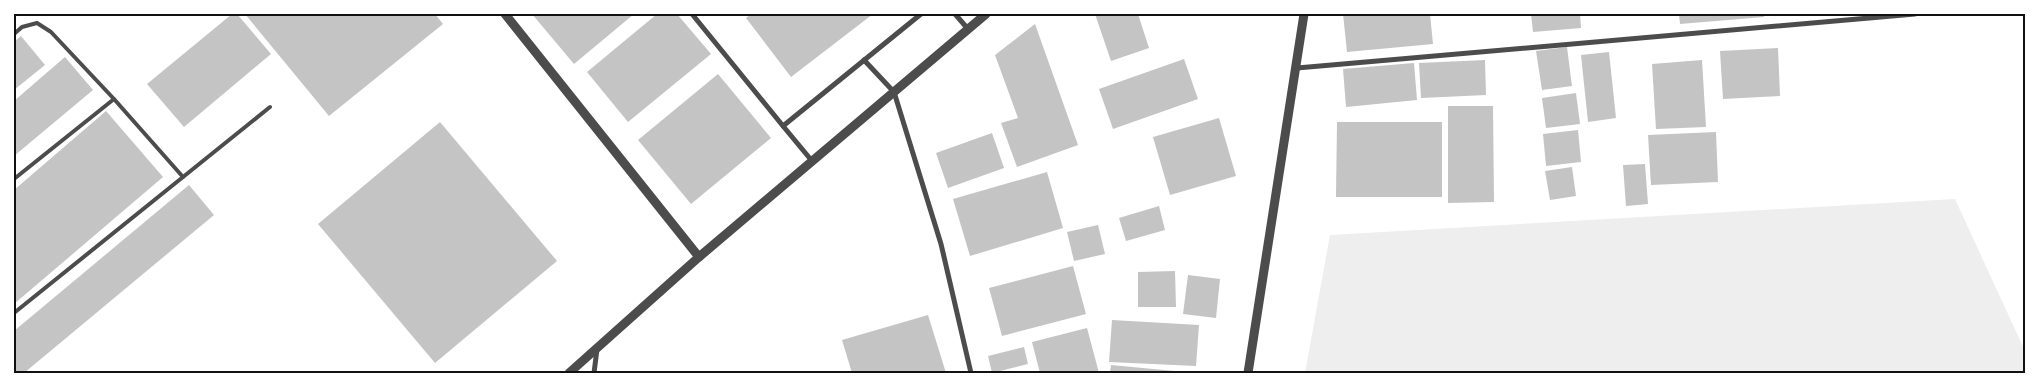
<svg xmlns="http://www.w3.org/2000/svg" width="2039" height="387" viewBox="0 0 2039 387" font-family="Arial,sans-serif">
	<rect width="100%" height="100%" fill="#fff"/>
	<!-- green -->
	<path fill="#eee" d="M1955,199L2025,351V373H1305L1330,235Z"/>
	<!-- building -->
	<g fill="#c4c4c4">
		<path d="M232,14H237L271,54L184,127L147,84Z"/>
		<path d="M245,14H435L443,24L329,116Z"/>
		<path d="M532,14H634L574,64Z"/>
		<path d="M657,14H677L711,54L628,122L587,72Z"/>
		<path d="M751,14H873L791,77L746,18Z"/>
		<path d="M1095,14H1138L1149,48L1111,61Z"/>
		<path d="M1343,14H1430L1433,44L1347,52Z"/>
		<path d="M1531,14H1580L1581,28L1533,32Z"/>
		<path d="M1679,14H1764V17L1680,24Z"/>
		<path d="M1035,24L1078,145L1017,167L1001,123L1018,118L995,55Z"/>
		<path d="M21,36L45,65L14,90V42Z"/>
		<path d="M1567,47L1572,86L1542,90L1536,51Z"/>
		<path d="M1778,48L1780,96L1723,99L1720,51Z"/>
		<path d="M1609,52L1616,118L1588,122L1581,55Z"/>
		<path d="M65,57L93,90L14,156V101Z"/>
		<path d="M1184,59L1198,99L1113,129L1099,89Z"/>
		<path d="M1485,60L1486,95L1421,98L1419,63Z"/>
		<path d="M1702,60L1706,127L1656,129L1652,64Z"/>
		<path d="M1414,63L1417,100L1346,107L1343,69Z"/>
		<path d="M718,74L771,138L691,204L638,140Z"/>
		<path d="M1576,93L1580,124L1546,128L1542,98Z"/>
		<path d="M1448,106H1493L1494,202L1448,203Z"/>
		<path d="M106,111L163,177L14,304V190Z"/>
		<path d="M1219,118L1236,176L1170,195L1153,137Z"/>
		<path d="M440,122L557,261L435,363L318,224Z"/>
		<path d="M1337,122H1442V197H1336Z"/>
		<path d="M1578,130L1581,162L1546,166L1543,134Z"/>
		<path d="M1716,132L1718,182L1651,185L1648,135Z"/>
		<path d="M992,133L1004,168L948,188L936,153Z"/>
		<path d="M1645,164L1648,204L1626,206L1623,165Z"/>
		<path d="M1572,167L1576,196L1550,200L1545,171Z"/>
		<path d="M1047,172L1063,228L970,256L953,199Z"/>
		<path d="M189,185L214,215L24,373H14V331Z"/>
		<path d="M1159,206L1165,230L1126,241L1119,218Z"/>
		<path d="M1098,225L1105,254L1074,261L1067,232Z"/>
		<path d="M1073,266L1086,314L1002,336L989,288Z"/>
		<path d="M1175,271L1176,307H1138V272Z"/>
		<path d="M1188,275L1220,279L1216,318L1183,314Z"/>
		<path d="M928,315L946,373H852L842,340Z"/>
		<path d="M1112,320L1199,325L1196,366L1109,362Z"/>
		<path d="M1087,328L1099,373H1040L1032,342Z"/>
		<path d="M1024,347L1028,364L992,373L988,356Z"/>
		<path d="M1111,365L1185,372V373H1110Z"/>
	</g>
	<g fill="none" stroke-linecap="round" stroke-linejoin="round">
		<!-- service -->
		<g stroke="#4c4c4c" stroke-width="4">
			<path d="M14,34L22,27L37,23L51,32L114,99L183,177"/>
			<path d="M14,179L114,99"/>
			<path d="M14,313L270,107"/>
		</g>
		<!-- minor -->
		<g stroke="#4c4c4c" stroke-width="5">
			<path d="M692,14L783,126L921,14"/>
			<path d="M955,14L968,29"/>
			<path d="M864,60L894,92L941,244L971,373"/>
			<path d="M1297,68L1915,14"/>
			<path d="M783,126L812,161"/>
			<path d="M594,373L597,349"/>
		</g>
		<!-- tertiary -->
		<g stroke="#4c4c4c" stroke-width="9">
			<path d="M505,14L699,257"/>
			<path d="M569,373L699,257L986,14"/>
			<path d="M1248,373L1304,14"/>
		</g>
	</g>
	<!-- border -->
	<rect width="2039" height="387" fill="none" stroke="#ffffff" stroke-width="30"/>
	<rect x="15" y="15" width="2009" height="357" fill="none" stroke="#111" stroke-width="2"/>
</svg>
